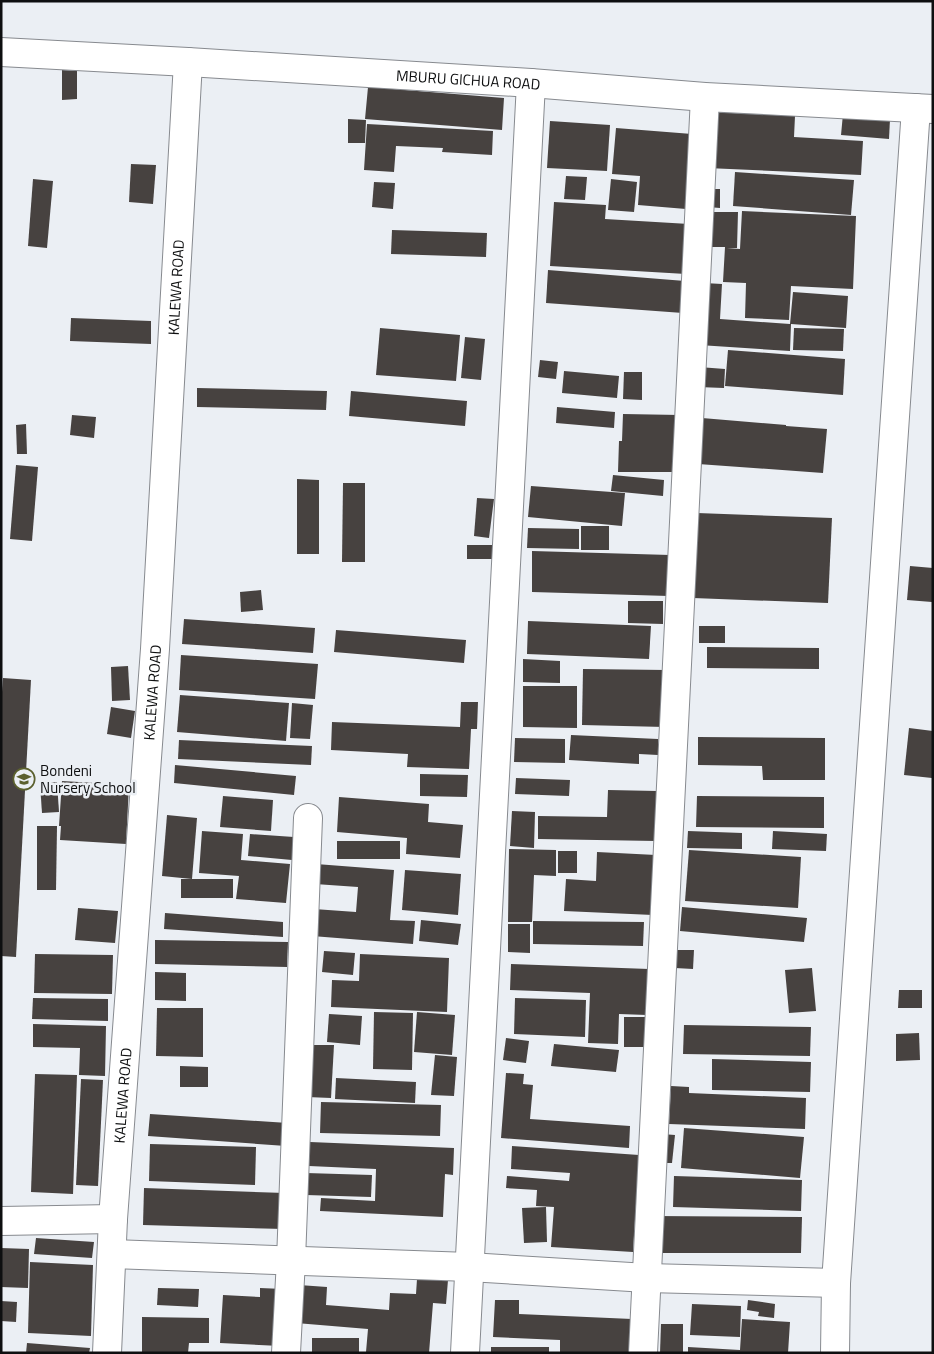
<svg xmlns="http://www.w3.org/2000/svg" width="934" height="1354" viewBox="0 0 934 1354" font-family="'Titillium Web',sans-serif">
	<rect width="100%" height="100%" fill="#ebeff4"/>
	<!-- building -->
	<g fill="#474240">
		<path d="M62,70L77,71V99L62,100Z"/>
		<path d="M368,87L504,98L502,130L365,119Z"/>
		<path d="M710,112L795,116L794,137L863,141L861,175L707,168Z"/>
		<path d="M843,114L890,119L889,139L841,135Z"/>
		<path d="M348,119L366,120L365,143H348Z"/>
		<path d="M550,121L610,125L607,171L547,168Z"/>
		<path d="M367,124L493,131L492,155L442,152L443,148L396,146L394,172L364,170Z"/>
		<path d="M616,128L692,134L686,209L638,205L640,176L612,174Z"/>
		<path d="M131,164L156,165L153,204L129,202Z"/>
		<path d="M735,172L854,180L851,215L733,206Z"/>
		<path d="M566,176L587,177L585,200L564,199Z"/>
		<path d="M33,179L53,181L47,248L28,246Z"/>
		<path d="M611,179L637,182L634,212L608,210Z"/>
		<path d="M374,182L395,183L393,209L372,207Z"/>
		<path d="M708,189H720V208L708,207Z"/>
		<path d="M554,202L606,205L605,219L689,224L686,274L550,266Z"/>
		<path d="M742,211L856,216L853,289L791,286L789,320L745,318L746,283L723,282L725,247H710L711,212H738L737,248H727L740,249Z"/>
		<path d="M392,230L487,233L486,257L391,254Z"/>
		<path d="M548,270L685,281L683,313L546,303Z"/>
		<path d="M704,283L722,284L720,319L790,324L793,292L848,296L846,328L791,324L790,351L699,345Z"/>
		<path d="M71,318L151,321V344L70,341Z"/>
		<path d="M380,328L460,335L456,381L376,375Z"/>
		<path d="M794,328L844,329L843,351L793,350Z"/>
		<path d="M465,337L485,339L481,380L461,378Z"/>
		<path d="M728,350L845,359L843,395L725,386Z"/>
		<path d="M540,360L558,362L556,379L538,377Z"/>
		<path d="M699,367L725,369L724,388L698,387Z"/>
		<path d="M564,371L619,376L617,398L562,393Z"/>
		<path d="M624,372H642V400L623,399Z"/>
		<path d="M197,388L327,391L326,410L197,407Z"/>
		<path d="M351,391L467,401L465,426L349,416Z"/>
		<path d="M557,407L615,412L614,428L556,423Z"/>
		<path d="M623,414L680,415L679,472H618L619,441H622Z"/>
		<path d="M72,415L96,417L94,438L70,435Z"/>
		<path d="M702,418L786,425V426L827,429L823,473L698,464Z"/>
		<path d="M26,424L27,454H17L16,425Z"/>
		<path d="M16,465L38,467L32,541L10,539Z"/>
		<path d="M613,475L664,480L663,496L611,491Z"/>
		<path d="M297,479L319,480V554H297Z"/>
		<path d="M343,483H365V562H342Z"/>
		<path d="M531,486L625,493L622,526L528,517Z"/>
		<path d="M477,498L494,499L489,538L474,536Z"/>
		<path d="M697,513L832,518L828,603L693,598Z"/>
		<rect x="581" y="526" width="28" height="24"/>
		<path d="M528,528L579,529V549L527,548Z"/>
		<rect x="467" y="545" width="25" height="14"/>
		<path d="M532,551L670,555L669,596L532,592Z"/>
		<path d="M910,566L933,568L932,602L907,600Z"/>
		<path d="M261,590L263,610L241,612L240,592Z"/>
		<path d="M628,601H663V624L628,623Z"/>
		<path d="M184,619L315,628L313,653L182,644Z"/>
		<path d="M528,621L651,626L649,659L527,654Z"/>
		<rect x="699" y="626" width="26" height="17"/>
		<path d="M336,630L466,640L464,663L334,652Z"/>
		<path d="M707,647L819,648V669L707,668Z"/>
		<path d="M181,655L318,664L315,699L179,690Z"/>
		<path d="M523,659L560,661V683L523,682Z"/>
		<path d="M128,666L130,700L112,701L111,667Z"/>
		<path d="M583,669L666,670L665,727L582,725Z"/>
		<path d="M3,678L31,680L16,957L1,956V705Z"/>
		<path d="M523,686H577V728L523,727Z"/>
		<path d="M180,695L289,703L286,741L177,732Z"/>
		<path d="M461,702H478L477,729H471L469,769L407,767L408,754L331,750L332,722L460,727Z"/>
		<path d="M292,703L313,705L310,739L290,738Z"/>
		<path d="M111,707L135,711L131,738L107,734Z"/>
		<path d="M909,728L933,731L932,778L904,775Z"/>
		<path d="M571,735L658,739V755L639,754V764L569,760Z"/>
		<path d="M698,737L825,738V780H763L762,766L698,765Z"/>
		<path d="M515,738L565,739V763L514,762Z"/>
		<path d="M179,740L312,746L311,765L178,759Z"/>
		<path d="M175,765L296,776L294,795L174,783Z"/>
		<path d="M420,774L468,775L467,797L420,796Z"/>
		<path d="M516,778L570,780L569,796L515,794Z"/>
		<path d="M62,781L129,785L126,844L60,840L61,826H59Z"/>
		<path d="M57,782L59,812L42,813L40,784Z"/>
		<path d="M608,790L657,791L656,841L538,839V816L607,817Z"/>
		<path d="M223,796L273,800L271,831L220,827Z"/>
		<path d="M697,796L824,797V828L696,827Z"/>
		<path d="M339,797L429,804L428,822L463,825L460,858L406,854L407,838L337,832Z"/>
		<path d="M512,811L535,812L534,848L510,846Z"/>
		<path d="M167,815L197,818L192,879L162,876Z"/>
		<path d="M37,826H57L56,890H37Z"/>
		<path d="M202,831L243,834L241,860L290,864L286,903L236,899L239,876L199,873Z"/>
		<path d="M688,831L742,833V849L687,848Z"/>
		<path d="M773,831L827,834L826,851L772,849Z"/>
		<path d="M250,834L294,837L292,860L248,856Z"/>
		<rect x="337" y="841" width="63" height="18"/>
		<path d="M509,849L556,850V876L534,875L532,922H508Z"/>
		<path d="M689,850L801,857L798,908L685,901Z"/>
		<rect x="558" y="851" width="19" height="22"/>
		<path d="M597,852L656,855L653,915L564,911L566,879L596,881Z"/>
		<path d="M316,864L394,870L390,920L415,921L413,944L312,936L314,909L356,912L358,887L315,884Z"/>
		<path d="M405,870L461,874L458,915L402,910Z"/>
		<rect x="181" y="879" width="52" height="19"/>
		<path d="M682,907L807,918L804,942L680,931Z"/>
		<path d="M78,908L118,911L115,943L75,940Z"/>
		<path d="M165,913L283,922V937L164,929Z"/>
		<path d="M421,920L461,924L458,945L419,941Z"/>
		<path d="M533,921L644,922L643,946L533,944Z"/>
		<path d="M508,924H530V953L508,952Z"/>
		<path d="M155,940L288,942L287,967L155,964Z"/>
		<path d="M675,950H694L693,969L675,968Z"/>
		<path d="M324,951L355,953L353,975L322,972Z"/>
		<path d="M35,954L113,955L112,994L34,993Z"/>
		<path d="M360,954L449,958L447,1012L331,1007L332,980L359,981Z"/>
		<path d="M511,964L649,969L647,1015L619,1014L618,1044L588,1043L590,993L510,990Z"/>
		<path d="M812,968L816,1011L789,1013L785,970Z"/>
		<path d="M155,972L186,973V1001L155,1000Z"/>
		<path d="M899,990H922V1008H898Z"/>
		<path d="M33,998L108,999V1021L32,1019Z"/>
		<path d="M515,998L586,1000L585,1037L514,1034Z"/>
		<path d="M157,1008H203V1057L156,1056Z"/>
		<path d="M374,1012L413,1013L412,1070L373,1069Z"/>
		<path d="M417,1012L455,1015L452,1055L414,1052Z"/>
		<path d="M329,1014L362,1016L360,1045L327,1042Z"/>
		<path d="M624,1017H647L646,1047H624Z"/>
		<path d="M33,1024L106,1026L105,1076L79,1075L80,1048L33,1047Z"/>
		<path d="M684,1025L811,1027L810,1056L683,1054Z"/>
		<path d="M919,1033L920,1060L896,1061V1034Z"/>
		<path d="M506,1038L529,1041L526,1063L503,1060Z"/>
		<path d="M554,1044L619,1050L616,1072L551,1066Z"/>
		<path d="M309,1045H334L331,1098L307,1097Z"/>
		<path d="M435,1055L457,1057L454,1096L431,1095Z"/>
		<path d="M712,1059L811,1062L810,1092L712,1090Z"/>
		<path d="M180,1066L208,1067V1087H180Z"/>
		<path d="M506,1073L524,1074L523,1084L533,1085L530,1119L630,1126L629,1148L501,1138Z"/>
		<path d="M35,1074L77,1075L73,1194L31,1192Z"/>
		<path d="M336,1078L416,1082L415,1103L335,1099Z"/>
		<path d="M81,1079L103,1080L98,1186L76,1185Z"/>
		<path d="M671,1086L689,1087V1093L806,1098L805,1129L669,1124Z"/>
		<path d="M321,1102L441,1105L440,1136L320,1133Z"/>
		<path d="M150,1114L288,1123L286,1146L148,1136Z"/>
		<path d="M684,1128L804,1137L800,1178L681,1168Z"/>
		<path d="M662,1134L675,1135L672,1163H660Z"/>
		<path d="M310,1142L454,1148L453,1175L445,1174L443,1217L320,1211L321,1198L375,1201L376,1169L309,1166Z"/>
		<path d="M150,1144L256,1147L255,1185L149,1181Z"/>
		<path d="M512,1146L639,1155L633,1252L551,1247L554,1207L536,1206L537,1190L506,1188L507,1176L569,1181L570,1173L511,1169Z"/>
		<path d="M306,1173L372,1175L371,1197L306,1195Z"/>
		<path d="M674,1176L802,1180L801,1211L673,1207Z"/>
		<path d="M144,1188L285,1193L284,1229L143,1225Z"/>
		<path d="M546,1207L547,1242L524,1243L522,1208Z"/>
		<path d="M653,1216L802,1217L801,1253H653Z"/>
		<path d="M36,1238L94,1242L92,1258L34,1254Z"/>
		<path d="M1,1248L29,1249L28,1288L1,1287Z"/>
		<path d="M30,1262L93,1265L91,1336L28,1333Z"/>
		<path d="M417,1279L448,1280L446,1304L433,1303L429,1353L366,1352L368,1329L296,1323L299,1285L327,1287L326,1305L389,1310L390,1293L416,1294Z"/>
		<path d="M158,1288L199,1289L198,1307L157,1305Z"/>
		<path d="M260,1288L283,1289L280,1346L220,1343L223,1295L260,1297Z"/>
		<path d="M495,1300H519V1314L632,1319L630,1353H560V1340L493,1337Z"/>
		<path d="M748,1300L775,1304L774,1318L758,1316L759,1312L747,1310Z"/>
		<path d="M1,1301L17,1302L16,1322L1,1321Z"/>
		<path d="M692,1304L741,1306L740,1337L690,1335Z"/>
		<path d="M142,1317L209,1318V1343H189L188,1353H142Z"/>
		<path d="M742,1319L790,1322L788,1353H688V1347L740,1350Z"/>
		<path d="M661,1324H683V1353H660Z"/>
		<rect x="312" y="1338" width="47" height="15"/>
		<path d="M27,1343L90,1348L89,1353H26Z"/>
		<rect x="491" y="1347" width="58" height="6"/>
	</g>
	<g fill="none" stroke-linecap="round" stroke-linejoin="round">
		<!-- minor casing -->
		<g stroke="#878a8f" stroke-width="30">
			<g id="minor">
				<path d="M1,1221L113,1219"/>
				<path d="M112,1254L469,1267L647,1278L836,1283"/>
				<path id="s1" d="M107,1353L113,1219L155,649L188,62"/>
				<path d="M286,1353L291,1260L308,818"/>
				<path d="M465,1353L531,83"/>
				<path d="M643,1353L705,97"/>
				<path d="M835,1353L836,1283L916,108"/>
			</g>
		</g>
		<!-- tertiary casing -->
		<g stroke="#878a8f" stroke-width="30">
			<g id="tertiary">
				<path id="s2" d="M1,52L188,62L531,83L705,97L933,109"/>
			</g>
		</g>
		<!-- minor -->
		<use href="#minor" stroke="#fff" stroke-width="28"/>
		<!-- tertiary -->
		<use href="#tertiary" stroke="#fff" stroke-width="28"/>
	</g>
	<!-- icons -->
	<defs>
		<g id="school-ring" transform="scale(1.125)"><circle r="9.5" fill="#ebeff4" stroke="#5b602e" stroke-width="1.5"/><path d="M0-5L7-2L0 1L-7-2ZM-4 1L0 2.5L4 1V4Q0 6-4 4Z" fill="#5b602e"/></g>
	</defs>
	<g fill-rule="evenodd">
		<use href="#school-ring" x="24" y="779"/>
	</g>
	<g text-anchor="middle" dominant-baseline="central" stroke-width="5" stroke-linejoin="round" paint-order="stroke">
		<!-- street labels -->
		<g font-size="15" fill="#0e0f10" stroke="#ebeff4">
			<text stroke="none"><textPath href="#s2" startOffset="468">MBURU GICHUA ROAD</textPath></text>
			<text stroke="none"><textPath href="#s1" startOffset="1068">KALEWA ROAD</textPath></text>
			<text stroke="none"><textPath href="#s1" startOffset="662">KALEWA ROAD</textPath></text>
			<text stroke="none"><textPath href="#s1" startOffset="258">KALEWA ROAD</textPath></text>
		</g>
		<!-- poi labels -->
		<g font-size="15" fill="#0e0f10" stroke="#ebeff4" text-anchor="start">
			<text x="40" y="770">Bondeni<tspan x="40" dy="17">Nursery School</tspan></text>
		</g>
	</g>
	<!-- border -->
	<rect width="934" height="1354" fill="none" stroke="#0e0f10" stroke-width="5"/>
</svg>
